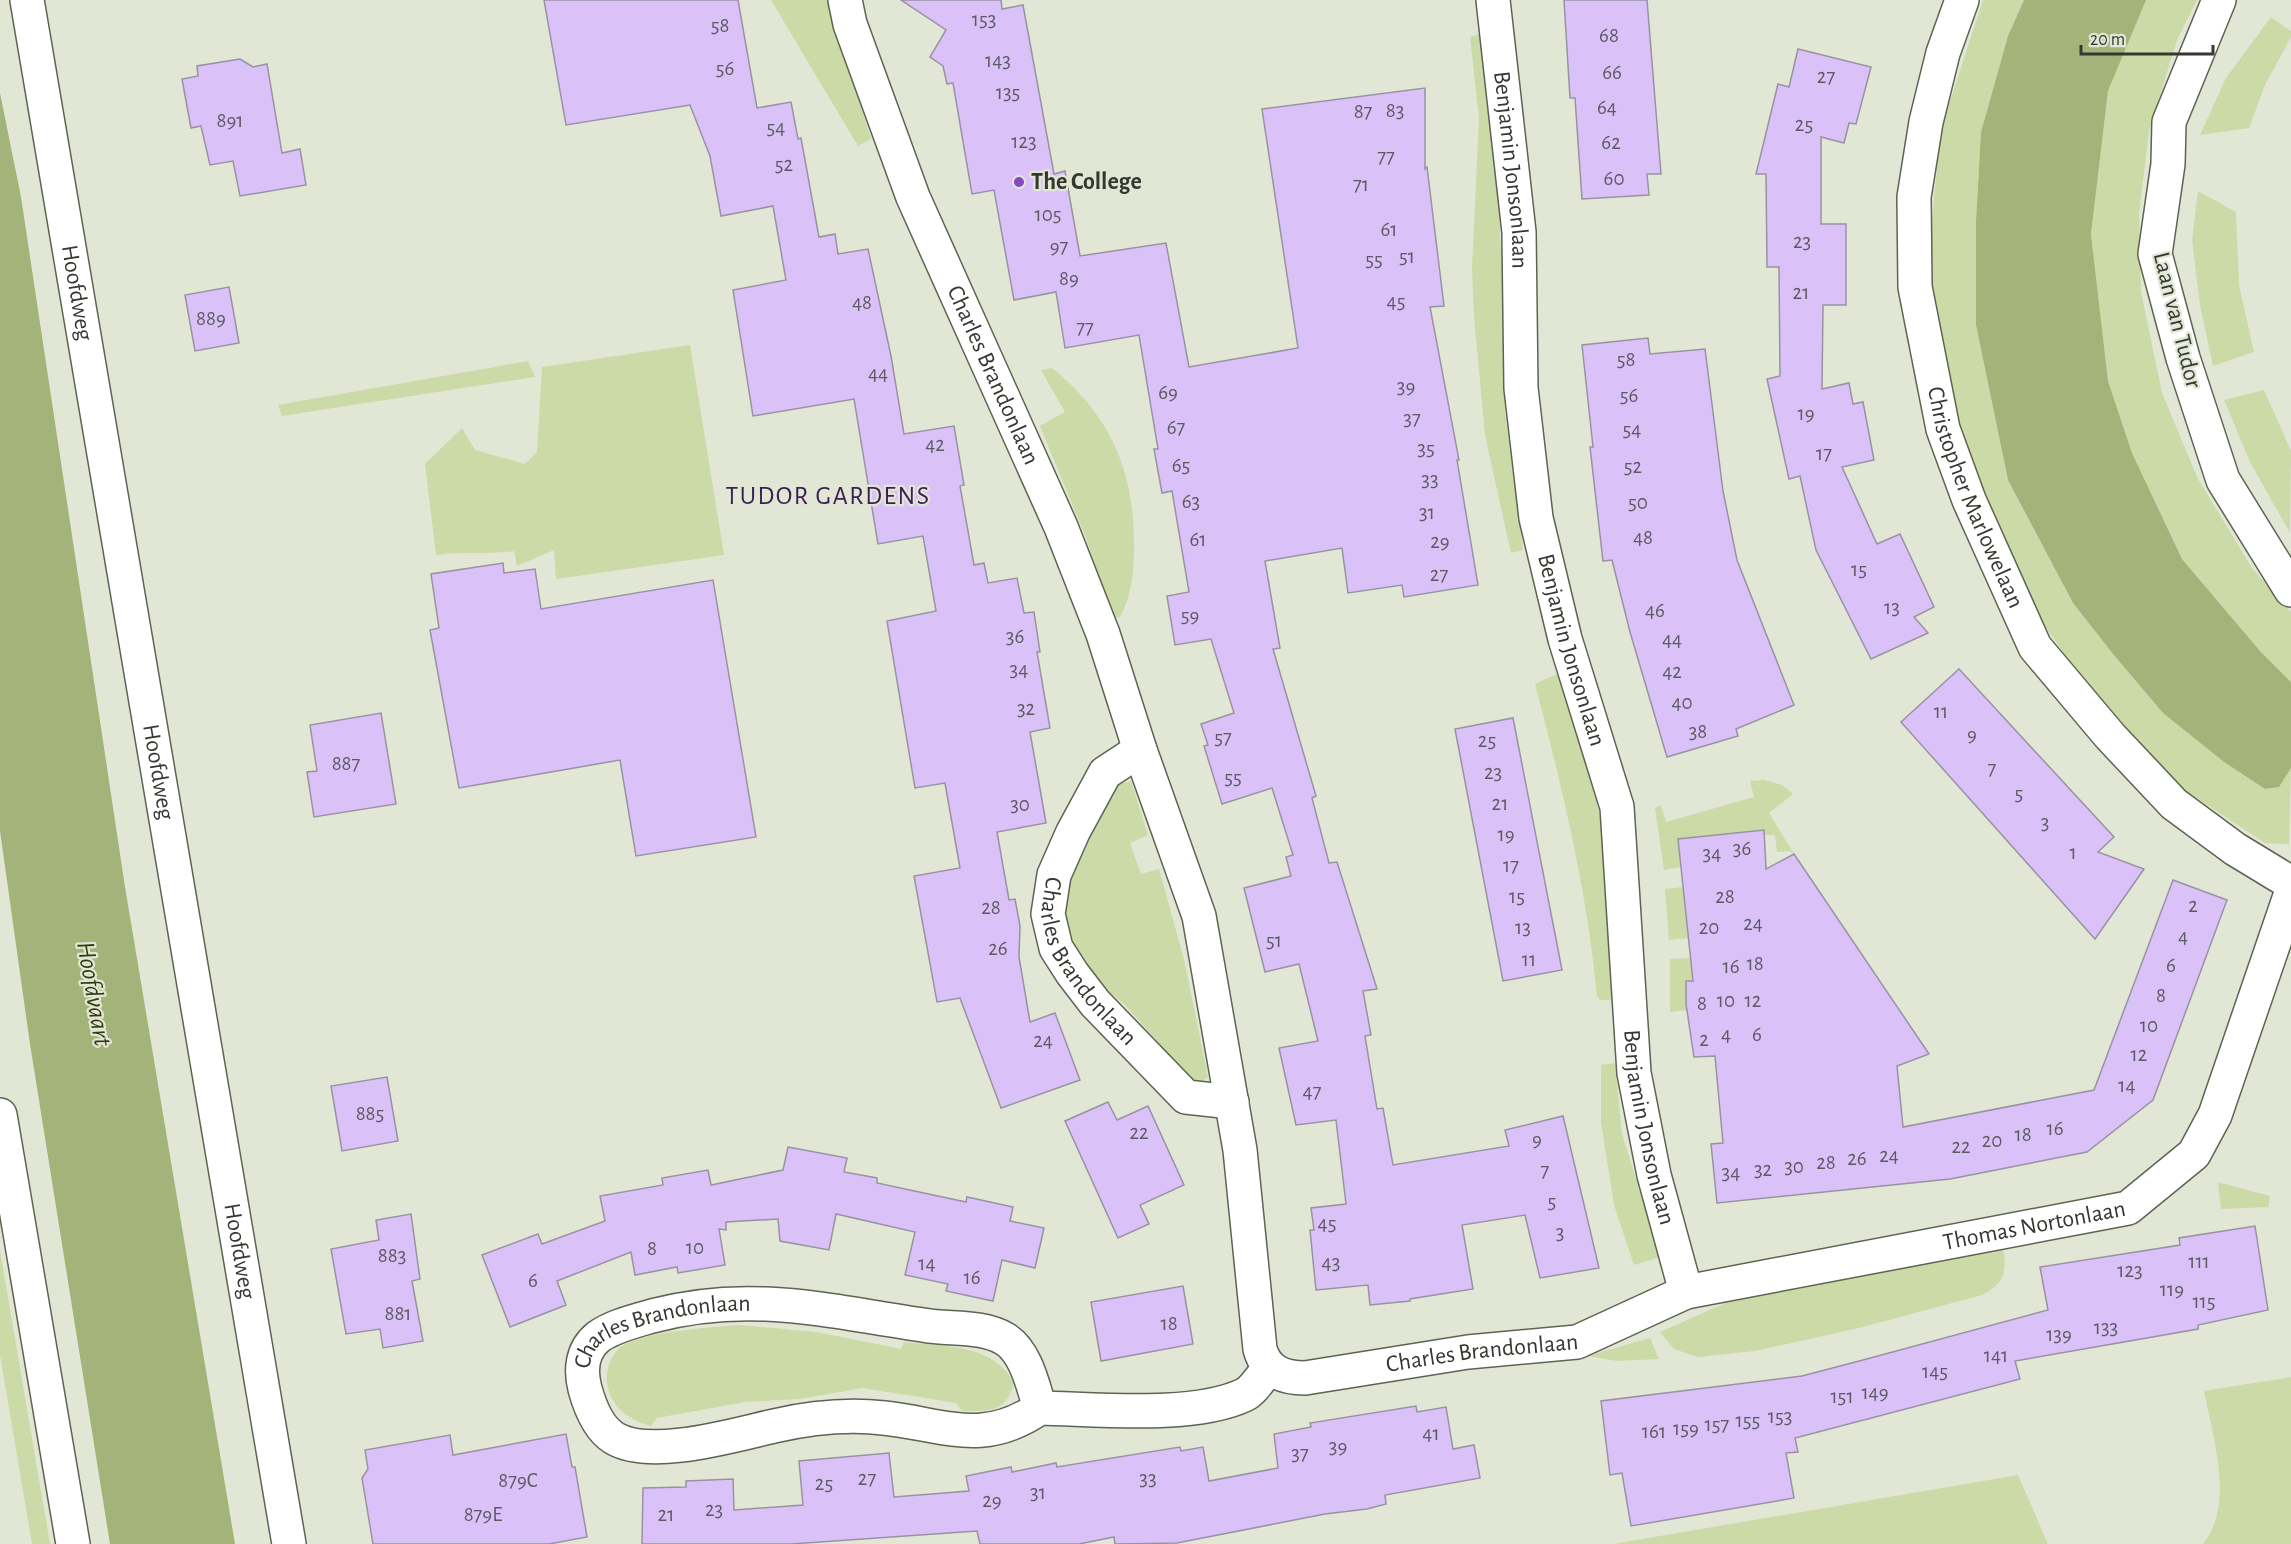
<svg xmlns="http://www.w3.org/2000/svg" width="2291" height="1544" viewBox="0 0 2291 1544" font-family="'Alegreya Sans',sans-serif">
	<rect width="100%" height="100%" fill="#e2e7d5"/>
	<!-- green -->
	<g fill="#cbdaa6">
		<path d="M771,0H829L871,139L858,146Z"/>
		<path d="M1983,0H2024L2008,36L1981,132L1976,221V325L2008,480L2073,603L2113,654L2163,713L2224,762L2265,789L2279,787L2291,768L2289,844L2265,843L2177,785L2104,712L2017,585L1953,426L1927,268L1941,129Z"/>
		<path d="M2146,0H2197L2177,40L2149,131L2139,214L2141,292L2162,393L2198,479L2252,568L2291,612V682L2260,651L2182,559L2132,453L2108,381L2091,234L2108,91Z"/>
		<path d="M2271,17L2291,31V37L2265,85L2249,128L2200,135L2226,78Z"/>
		<path d="M1485,32L1498,166L1500,238L1505,299V412L1523,550L1511,553L1485,435L1474,316L1472,269L1479,117L1470,37Z"/>
		<path d="M2198,191L2236,212L2239,285L2254,352L2213,366L2200,305L2192,240Z"/>
		<path d="M690,345L724,555L556,579L554,550L517,566L514,551C488,555 462,551 436,555L425,464L462,428L475,450L525,464L537,452L542,367Z"/>
		<path d="M528,361L535,377L282,416L278,405Z"/>
		<path d="M1052,368C1111,416 1134,470 1134,545C1134,570 1132,595 1120,617L1112,618L1086,538L1040,426L1065,412L1041,370Z"/>
		<path d="M2264,390L2291,451L2290,533L2250,462L2224,400Z"/>
		<path d="M1561,672C1576,720 1590,768 1600,818C1611,878 1612,939 1615,1000H1600L1597,996C1587,890 1562,787 1535,684Z"/>
		<path d="M1764,780L1782,785L1793,794L1769,813L1794,854L1789,851L1777,852L1775,835H1764L1763,830L1678,839L1681,867L1664,870L1655,808L1661,805L1666,822L1754,797L1750,781Z"/>
		<path d="M1131,781L1148,835L1130,843L1141,874L1159,869L1184,959L1208,1077L1199,1083L1191,1079L1125,1005L1089,975L1065,930L1063,904L1074,865L1111,794L1119,784Z"/>
		<path d="M1683,887L1688,938L1669,940L1665,889Z"/>
		<path d="M1691,958L1693,981H1686L1690,1010L1670,1012V959Z"/>
		<path d="M1615,1063L1622,1134L1660,1257L1634,1265L1614,1205L1601,1122V1065Z"/>
		<path d="M2218,1182L2270,1196L2268,1207L2221,1209Z"/>
		<path d="M2003,1248C2007,1272 2005,1283 1982,1295L1859,1328L1755,1351L1698,1357L1674,1349L1660,1332L1732,1300L1821,1275Z"/>
		<path d="M0,1250L3,1268L50,1544H32L0,1355Z"/>
		<path d="M740,1325L817,1332L901,1349L904,1342C944,1347 993,1343 1014,1383C1006,1413 989,1411 962,1411L956,1403L863,1388L799,1399L745,1402L657,1418L651,1426C630,1420 614,1410 608,1388C604,1372 610,1352 626,1344C656,1330 706,1328 740,1325Z"/>
		<path d="M1650,1338L1659,1359L1617,1361L1587,1356Z"/>
		<path d="M2291,1377V1544H2203C2235,1505 2213,1437 2204,1391Z"/>
		<path d="M2018,1475L2048,1544H1613Z"/>
	</g>
	<!-- water -->
	<g fill="#a3b37a">
		<path d="M2024,0H2146L2108,91L2091,234L2108,381L2132,453L2182,559L2260,651L2291,682V768L2279,787L2265,789L2224,762L2163,713L2113,654L2073,603L2008,480L1976,325V221L1981,132L2008,36Z"/>
		<path d="M0,93L21,197L125,887L235,1544H110L30,1044L0,831Z"/>
	</g>
	<!-- building -->
	<g fill="#dac2f9" stroke="#9892a2" stroke-width="1.5">
		<path d="M544,0H738L757,108L791,102L798,139L801,138L819,237L835,234L838,254L868,249L891,356L904,434L954,426L964,485L960,486L974,565L984,563L988,583L1017,578L1024,613L1034,612L1040,652H1037L1050,728L1030,732L1046,823L997,832L1009,900L1015,899L1020,926L1019,957L1030,1022L1055,1013L1080,1080L1001,1108L960,998L937,1002L914,876L960,868L945,783L915,788L887,621L936,611L923,536L878,544L854,399L753,416L733,290L786,280L773,206L721,216L710,156L690,105L566,125Z"/>
		<path d="M901,0H1001L1002,9L1023,5L1054,174L1065,171L1080,256L1166,243L1189,367L1298,348L1262,109L1425,88V169L1427,167L1444,306L1430,307L1459,460H1457L1478,585L1404,597L1402,585L1348,593L1342,548L1265,561L1280,648L1273,649L1316,796L1312,798L1329,863L1337,862L1377,989L1363,991L1371,1035L1365,1036L1377,1109L1383,1108L1393,1165L1509,1146L1505,1130L1563,1116L1599,1268L1540,1278L1525,1215L1462,1225L1473,1289L1410,1299V1301L1370,1305L1368,1285L1316,1290L1310,1230H1314L1311,1208L1346,1204L1336,1120L1296,1125L1279,1048L1318,1041L1299,964L1265,972L1244,888L1291,876L1286,857L1293,855L1272,788L1222,804L1204,746L1208,745L1201,724L1234,713L1211,639L1175,645L1167,596L1189,592L1172,491L1162,493L1154,449H1158L1139,335L1065,348L1056,292L1014,300L994,190L972,194L953,83L947,84L943,66L930,57L946,30Z"/>
		<path d="M1564,0H1647L1661,174H1647L1649,195L1582,199L1575,98H1570Z"/>
		<path d="M1798,49L1871,67L1856,124L1849,123L1844,143L1821,137V224H1846V305H1823L1822,389L1849,383L1853,404L1863,402L1874,460L1842,467L1877,544L1900,534L1934,607L1914,617L1928,633L1871,659L1816,550L1800,476L1789,479L1767,379L1780,376L1779,267H1767L1766,174H1756L1778,84L1789,87Z"/>
		<path d="M240,59L253,67L267,64L282,153L300,149L306,185L240,196L233,161L210,165L201,126L191,128L182,79L198,76L197,66Z"/>
		<path d="M229,287L239,343L195,351L185,295Z"/>
		<path d="M1648,338L1650,354L1705,349L1723,491L1737,560L1794,705L1736,729L1738,736L1667,757L1630,632L1612,560L1603,561L1590,447H1593L1582,345Z"/>
		<path d="M503,563L504,573L535,569L541,609L713,580L756,837L636,856L620,760L459,788L430,630L439,628L431,574Z"/>
		<path d="M1959,669L2114,837L2098,852L2144,869L2095,939L1901,722Z"/>
		<path d="M381,713L396,804L314,817L307,772L317,771L310,725Z"/>
		<path d="M1513,718L1562,970L1503,981L1455,729Z"/>
		<path d="M1764,830L1766,869L1794,854L1929,1054L1897,1066L1903,1127L2094,1090L2173,880L2227,900L2153,1100L2087,1152L1950,1179L1717,1203L1711,1144L1723,1143L1715,1056L1694,1057L1686,1004V981H1693L1678,839Z"/>
		<path d="M387,1077L398,1141L342,1151L331,1086Z"/>
		<path d="M1108,1102L1117,1120L1148,1106L1184,1185L1140,1205L1149,1224L1118,1238L1065,1121Z"/>
		<path d="M788,1147L847,1158L844,1172L877,1178V1183L966,1202L967,1197L1013,1207L1010,1221L1044,1228L1035,1268L1002,1260L993,1301L946,1291L948,1284L905,1275L915,1232L836,1214L829,1250L780,1241L778,1219L726,1222V1230L719,1229L725,1265L678,1273L677,1267L635,1275L631,1252L557,1281L566,1305L510,1327L482,1255L538,1234L542,1244L605,1221L600,1196L663,1185L662,1178L708,1170L711,1185L783,1170Z"/>
		<path d="M411,1214L420,1279L412,1281L423,1341L383,1348L380,1329L346,1334L331,1249L379,1240L376,1220Z"/>
		<path d="M2255,1226L2268,1310L2198,1325V1329L2015,1361L2020,1379L1795,1438L1798,1452L1786,1453L1794,1498L1631,1526L1622,1473L1610,1475L1601,1401L1802,1376L1863,1360L2048,1310L2040,1267L2180,1245L2179,1238Z"/>
		<path d="M1183,1286L1193,1344L1101,1361L1091,1302Z"/>
		<path d="M1416,1406L1417,1412L1446,1407L1453,1449L1474,1445L1480,1478L1385,1495L1386,1504L1367,1509L1325,1514L1177,1543L1115,1544L1114,1537L1079,1544H980L977,1531L791,1544H642L643,1488L686,1487V1481L733,1479L734,1510L803,1505L799,1461L889,1453L894,1497L969,1491L966,1476L1011,1467L1012,1472L1056,1463L1057,1467L1180,1447L1181,1451L1203,1447L1209,1481L1278,1468L1274,1434L1311,1427L1310,1423Z"/>
		<path d="M566,1434L572,1467H575L587,1537L549,1544H373L362,1478L368,1469L365,1450L450,1435L453,1455Z"/>
	</g>
	<g fill="none" stroke-linecap="round" stroke-linejoin="round">
		<!-- minor casing -->
		<g stroke="#5e6353" stroke-width="36">
			<g id="minor">
				<path id="s1" d="M845,0L850,24L913,197L1061,527L1103,634L1140,750L1199,916L1240,1150L1260,1349C1266,1371 1283,1378 1305,1378L1468,1352L1577,1342L1686,1292L2128,1208L2194,1154L2215,1115L2291,893"/>
				<path id="s2" d="M1493,0L1519,232L1521,388L1536,518L1565,639L1617,807L1634,1073L1654,1175L1686,1292"/>
				<path id="s3" d="M1962,0L1943,53L1926,122L1914,197L1915,287L1943,429L1969,500L2035,647L2110,736L2174,804L2235,849L2291,883"/>
				<path d="M2219,0L2169,122L2168,164L2155,254L2183,358L2223,480L2291,590"/>
				<path id="s4" d="M1140,750L1105,773L1073,832L1054,875L1048,914L1056,948L1072,973L1095,1003L1186,1097L1232,1102"/>
				<path id="s5" d="M1040,1408C983,1447 946,1425 884,1418C848,1414 809,1418 774,1426C734,1435 650,1460 614,1438C598,1428 590,1407 585,1389C580,1370 582,1350 598,1337C613,1326 635,1321 652,1316C749,1290 827,1311 923,1325C950,1330 981,1325 1005,1339C1026,1352 1033,1386 1040,1408C1097,1409 1193,1419 1244,1395C1253,1391 1262,1376 1269,1368"/>
			</g>
		</g>
		<!-- tertiary casing -->
		<g stroke="#5e6353" stroke-width="36">
			<g id="tertiary">
				<path id="s6" d="M27,0L289,1544"/>
				<path d="M0,1115L73,1544"/>
			</g>
		</g>
		<!-- minor -->
		<use href="#minor" stroke="#fff" stroke-width="33"/>
		<!-- tertiary -->
		<use href="#tertiary" stroke="#fff" stroke-width="33"/>
	</g>
	<!-- markers -->
	<circle fill="#8548be" stroke="#e2e7d5" stroke-width="2" cx="1019" cy="182" r="6"/>
	<g text-anchor="middle" dominant-baseline="central" stroke-width="4.5" stroke-linejoin="round" paint-order="stroke">
		<!-- number labels -->
		<g font-size="21" fill="#5e5a63">
			<text x="984" y="19">153</text>
			<text x="720" y="25">58</text>
			<text x="1609" y="35">68</text>
			<text x="998" y="60">143</text>
			<text x="725" y="68">56</text>
			<text x="1612" y="72">66</text>
			<text x="1826" y="76">27</text>
			<text x="1008" y="92">135</text>
			<text x="1607" y="107">64</text>
			<text x="1395" y="110">83</text>
			<text x="1363" y="111">87</text>
			<text x="230" y="120">891</text>
			<text x="1804" y="124">25</text>
			<text x="776" y="127">54</text>
			<text x="1024" y="141">123</text>
			<text x="1611" y="142">62</text>
			<text x="1386" y="156">77</text>
			<text x="784" y="164">52</text>
			<text x="1614" y="178">60</text>
			<text x="1361" y="184">71</text>
			<text x="1048" y="214">105</text>
			<text x="1389" y="229">61</text>
			<text x="1802" y="241">23</text>
			<text x="1059" y="246">97</text>
			<text x="1407" y="256">51</text>
			<text x="1374" y="259">55</text>
			<text x="1069" y="278">89</text>
			<text x="1801" y="292">21</text>
			<text x="1396" y="301">45</text>
			<text x="862" y="302">48</text>
			<text x="211" y="318">889</text>
			<text x="1085" y="327">77</text>
			<text x="1626" y="359">58</text>
			<text x="878" y="373">44</text>
			<text x="1406" y="386">39</text>
			<text x="1168" y="392">69</text>
			<text x="1629" y="395">56</text>
			<text x="1806" y="413">19</text>
			<text x="1412" y="418">37</text>
			<text x="1176" y="427">67</text>
			<text x="1632" y="429">54</text>
			<text x="935" y="444">42</text>
			<text x="1426" y="448">35</text>
			<text x="1824" y="453">17</text>
			<text x="1181" y="465">65</text>
			<text x="1633" y="466">52</text>
			<text x="1430" y="479">33</text>
			<text x="1191" y="501">63</text>
			<text x="1638" y="502">50</text>
			<text x="1427" y="512">31</text>
			<text x="1643" y="537">48</text>
			<text x="1198" y="539">61</text>
			<text x="1440" y="541">29</text>
			<text x="1859" y="569">15</text>
			<text x="1439" y="574">27</text>
			<text x="1892" y="607">13</text>
			<text x="1655" y="610">46</text>
			<text x="1190" y="615">59</text>
			<text x="1015" y="636">36</text>
			<text x="1672" y="639">44</text>
			<text x="1019" y="669">34</text>
			<text x="1672" y="671">42</text>
			<text x="1682" y="702">40</text>
			<text x="1026" y="708">32</text>
			<text x="1941" y="711">11</text>
			<text x="1698" y="731">38</text>
			<text x="1972" y="734">9</text>
			<text x="1223" y="737">57</text>
			<text x="1487" y="740">25</text>
			<text x="346" y="763">887</text>
			<text x="1992" y="768">7</text>
			<text x="1493" y="772">23</text>
			<text x="1233" y="777">55</text>
			<text x="2019" y="793">5</text>
			<text x="1500" y="803">21</text>
			<text x="1020" y="804">30</text>
			<text x="2045" y="822">3</text>
			<text x="1506" y="834">19</text>
			<text x="1742" y="848">36</text>
			<text x="2073" y="852">1</text>
			<text x="1712" y="853">34</text>
			<text x="1511" y="865">17</text>
			<text x="1517" y="896">15</text>
			<text x="1725" y="896">28</text>
			<text x="2193" y="905">2</text>
			<text x="991" y="907">28</text>
			<text x="1753" y="923">24</text>
			<text x="1523" y="927">13</text>
			<text x="1709" y="927">20</text>
			<text x="2183" y="936">4</text>
			<text x="1274" y="940">51</text>
			<text x="998" y="948">26</text>
			<text x="1529" y="959">11</text>
			<text x="1755" y="963">18</text>
			<text x="2171" y="965">6</text>
			<text x="1731" y="966">16</text>
			<text x="2161" y="995">8</text>
			<text x="1726" y="1000">10</text>
			<text x="1753" y="1000">12</text>
			<text x="1702" y="1003">8</text>
			<text x="2149" y="1025">10</text>
			<text x="1726" y="1034">4</text>
			<text x="1757" y="1034">6</text>
			<text x="1704" y="1039">2</text>
			<text x="1043" y="1040">24</text>
			<text x="2139" y="1054">12</text>
			<text x="2127" y="1085">14</text>
			<text x="1312" y="1091">47</text>
			<text x="370" y="1113">885</text>
			<text x="2055" y="1128">16</text>
			<text x="1139" y="1132">22</text>
			<text x="2023" y="1134">18</text>
			<text x="1537" y="1139">9</text>
			<text x="1992" y="1140">20</text>
			<text x="1961" y="1146">22</text>
			<text x="1889" y="1155">24</text>
			<text x="1857" y="1158">26</text>
			<text x="1826" y="1162">28</text>
			<text x="1794" y="1166">30</text>
			<text x="1763" y="1169">32</text>
			<text x="1545" y="1170">7</text>
			<text x="1731" y="1172">34</text>
			<text x="1552" y="1201">5</text>
			<text x="1327" y="1223">45</text>
			<text x="1560" y="1232">3</text>
			<text x="695" y="1247">10</text>
			<text x="652" y="1248">8</text>
			<text x="392" y="1255">883</text>
			<text x="2199" y="1261">111</text>
			<text x="1331" y="1262">43</text>
			<text x="927" y="1263">14</text>
			<text x="2130" y="1270">123</text>
			<text x="972" y="1277">16</text>
			<text x="533" y="1280">6</text>
			<text x="2172" y="1289">119</text>
			<text x="2204" y="1301">115</text>
			<text x="398" y="1313">881</text>
			<text x="1169" y="1323">18</text>
			<text x="2106" y="1327">133</text>
			<text x="2059" y="1334">139</text>
			<text x="1996" y="1355">141</text>
			<text x="1935" y="1371">145</text>
			<text x="1875" y="1392">149</text>
			<text x="1842" y="1396">151</text>
			<text x="1780" y="1416">153</text>
			<text x="1748" y="1420">155</text>
			<text x="1717" y="1424">157</text>
			<text x="1686" y="1428">159</text>
			<text x="1654" y="1431">161</text>
			<text x="1431" y="1433">41</text>
			<text x="1338" y="1446">39</text>
			<text x="1300" y="1453">37</text>
			<text x="867" y="1478">27</text>
			<text x="1148" y="1478">33</text>
			<text x="518" y="1480">879C</text>
			<text x="824" y="1483">25</text>
			<text x="1038" y="1492">31</text>
			<text x="992" y="1500">29</text>
			<text x="714" y="1509">23</text>
			<text x="483" y="1514">879E</text>
			<text x="666" y="1514">21</text>
		</g>
		<!-- street labels -->
		<g font-size="24" fill="#353831" stroke="#e2e7d5">
			<text stroke="none"><textPath href="#s2" startOffset="171">Benjamin Jonsonlaan</textPath></text>
			<text stroke="none"><textPath href="#s6" startOffset="297">Hoofdweg</textPath></text>
			<text transform="translate(2177 320) rotate(76)">Laan van Tudor</text>
			<text stroke="none"><textPath href="#s1" startOffset="404">Charles Brandonlaan</textPath></text>
			<text stroke="none"><textPath href="#s3" startOffset="513">Christopher Marlowelaan</textPath></text>
			<text stroke="none"><textPath href="#s2" startOffset="657">Benjamin Jonsonlaan</textPath></text>
			<text stroke="none"><textPath href="#s6" startOffset="783">Hoofdweg</textPath></text>
			<text stroke="none"><textPath href="#s4" startOffset="255">Charles Brandonlaan</textPath></text>
			<text stroke="none"><textPath href="#s2" startOffset="1143">Benjamin Jonsonlaan</textPath></text>
			<text stroke="none"><textPath href="#s1" startOffset="2228">Thomas Nortonlaan</textPath></text>
			<text stroke="none"><textPath href="#s6" startOffset="1269">Hoofdweg</textPath></text>
			<text stroke="none"><textPath href="#s5" startOffset="612">Charles Brandonlaan</textPath></text>
			<text stroke="none"><textPath href="#s1" startOffset="1658">Charles Brandonlaan</textPath></text>
		</g>
		<!-- poi labels -->
		<g font-size="24" font-weight="bold" fill="#353831" stroke="#e2e7d5" text-anchor="start">
			<text x="1031" y="182">The College</text>
		</g>
		<!-- neighbourhood labels -->
		<g font-size="26" letter-spacing="1.5" fill="#3c1e57" stroke="#e2e7d5">
			<text x="828" y="496">TUDOR GARDENS</text>
		</g>
		<!-- water labels -->
		<g font-size="26" font-style="italic" fill="#323b10" stroke="#e2e7d5">
			<text transform="translate(94 994) rotate(80)">Hoofdvaart</text>
		</g>
	</g>
	<!-- scale -->
	<path d="M2081 45v9h132v-9" fill="none" stroke="#353831" stroke-width="3"/>
	<text x="2090" y="45" font-size="18" fill="#353831" stroke="#e2e7d5" stroke-width="4.5" paint-order="stroke">20 m</text>
</svg>
